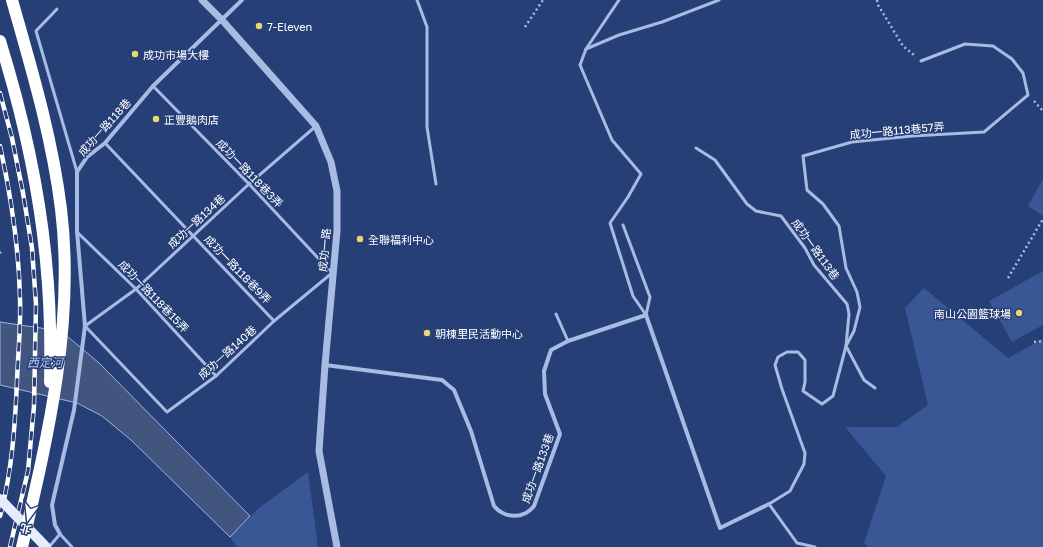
<svg xmlns="http://www.w3.org/2000/svg" width="1043" height="547" viewBox="0 0 1043 547" font-family="'Golos Text','Noto Sans TC',sans-serif">
	<rect width="100%" height="100%" fill="#263f77"/>
	<!-- green -->
	<g fill="#395795">
		<path d="M1043,179V216L1028,206Z"/>
		<path d="M1043,271V325L1012,342L989,301Z"/>
		<path d="M924,288L1008,358L1043,339V547H868L864,543L886,476L845,427H897L928,405L905,308Z"/>
		<path d="M308,472L318,547H237L230,537L259,508Z"/>
	</g>
	<!-- water -->
	<path fill="#42557e" stroke="#9cb4e3" d="M0,322L61,331L99,363L250,516L230,537L131,440L102,416L77,403L0,385Z"/>
	<g fill="none" stroke-linecap="round" stroke-linejoin="round">
		<!-- path -->
		<g stroke="#a7bbe3" stroke-width="2.5" stroke-dasharray="2 3" stroke-linecap="butt">
			<path d="M877,0L878,5L903,46L914,55"/>
			<path d="M525,27L543,0"/>
			<path d="M1034,101L1043,111"/>
			<path d="M0,253L1,252"/>
			<path d="M1008,278L1043,219"/>
			<path d="M1034,342L1043,341"/>
		</g>
		<!-- service -->
		<g stroke="#a7bbe3" stroke-width="3">
			<path d="M417,0L427,27V127L436,184"/>
			<path d="M619,0L586,49L580,65L612,140L641,174L628,197L610,223L633,296L646,315"/>
			<path d="M57,9L36,31L77,172"/>
			<path d="M586,49L619,35L662,22L719,0"/>
			<path d="M153,86L249,184L332,273L274,321L216,376L167,412L85,326L136,289L249,184L316,126"/>
			<path d="M105,143L274,321"/>
			<path d="M696,148L715,160L747,204L756,211L781,216L805,248L814,265L847,304L849,314L846,346L833,396L822,404L803,391L805,382V360L798,352H787L778,357L775,365L782,389L805,453L804,464L790,491L769,504L797,543L815,547"/>
			<path d="M623,225L650,297L646,315"/>
			<path d="M77,232L136,289L216,376"/>
			<path d="M556,314L568,341"/>
			<path d="M875,388L864,380L846,346L854,331L860,307L857,292L846,268L839,226L823,204L807,190L803,156L852,142L912,136L984,132L1028,95L1023,73L1012,59L993,46L965,44L921,61"/>
			<path d="M49,547L60,534L72,547"/>
		</g>
		<!-- minor -->
		<g stroke="#a7bbe3" stroke-width="4">
			<path d="M325,365L442,380L454,390L471,431L494,506C505,519 524,519 534,506L560,434L545,394L544,371L551,350L568,341L646,315L720,528L769,504"/>
			<path d="M60,534L55,525L52,505L74,410L85,326L77,231V172L87,157L105,143L153,86L242,0"/>
		</g>
		<!-- tertiary -->
		<path stroke="#a7bbe3" stroke-width="7" d="M202,0L222,20L316,126L331,162L337,191V231L325,365L319,451L337,547"/>
		<!-- rail casing -->
		<g stroke="#fff" stroke-width="4.5">
			<g id="rail">
				<path d="M0,93L12,138L23,193L32,248L36,304L34,406L28,471L10,547"/>
				<path d="M0,146C11,196 19,248 20,299C21,326 18,354 17,381C15,426 12,472 0,516"/>
			</g>
		</g>
		<!-- rail -->
		<use href="#rail" stroke="#263f77" stroke-width="3" stroke-dasharray="9" stroke-linecap="butt"/>
		<!-- primary-bridge -->
		<path stroke="#e6ecfc" stroke-width="10" d="M0,499L46,547"/>
		<!-- motorway-bridge -->
		<g stroke="#fff" stroke-width="12">
			<path d="M12,0C32,70 52,137 61,209C75,323 48,436 22,547"/>
			<path d="M0,41C22,112 39,186 46,261C50,301 51,342 50,382"/>
		</g>
	</g>
	<!-- markers -->
	<g fill="#ebd76d" stroke="#263f77" stroke-width="1.5">
		<circle cx="259" cy="26" r="4"/>
		<circle cx="135" cy="54" r="4"/>
		<circle cx="156" cy="119" r="4"/>
		<circle cx="360" cy="239" r="4"/>
		<circle cx="1019" cy="313" r="4"/>
		<circle cx="427" cy="333" r="4"/>
	</g>
	<g text-anchor="middle" dominant-baseline="central" stroke-width="3" stroke-linejoin="round" paint-order="stroke">
		<!-- poi labels -->
		<g font-size="11" fill="#fff" stroke="#263f77" text-anchor="start">
			<text x="267" y="26">7-Eleven</text>
			<text x="143" y="54">成功市場大樓</text>
			<text x="164" y="119">正豐鵝肉店</text>
			<text x="368" y="239">全聯福利中心</text>
			<text x="1011" y="313" text-anchor="end">南山公園籃球場</text>
			<text x="435" y="333">朝棟里民活動中心</text>
		</g>
		<!-- street labels -->
		<g font-size="11" fill="#fff" stroke="#263f77">
			<text transform="translate(104 127) rotate(-48)">成功一路118巷</text>
			<text transform="translate(897 130) rotate(-5)">成功一路113巷57弄</text>
			<text transform="translate(250 173) rotate(46)">成功一路118巷3弄</text>
			<text transform="translate(196 221) rotate(-43)">成功一路134巷</text>
			<text transform="translate(816 249) rotate(54)">成功一路113巷</text>
			<text transform="translate(324 250) rotate(-85)">成功一路</text>
			<text transform="translate(238 269) rotate(46)">成功一路118巷9弄</text>
			<text transform="translate(154 296) rotate(46)">成功一路118巷15弄</text>
			<text transform="translate(227 352) rotate(-42)">成功一路140巷</text>
			<text transform="translate(537 468) rotate(-70)">成功一路133巷</text>
		</g>
		<!-- water labels -->
		<g font-size="12" font-style="italic" fill="#b2c5eb" stroke="#263f77">
			<text x="45" y="362">西定河</text>
		</g>
	</g>
	<!-- north arrow -->
	<g transform="translate(28 519) rotate(195)" stroke="#263f77" stroke-width="3" paint-order="stroke">
	<path d="M0-3L7 15L0 10L-7 15Z" fill="#ffffff"/>
	<text y="-6" font-size="11" font-weight="bold" text-anchor="middle" fill="#ffffff">北</text>
	</g>
</svg>
